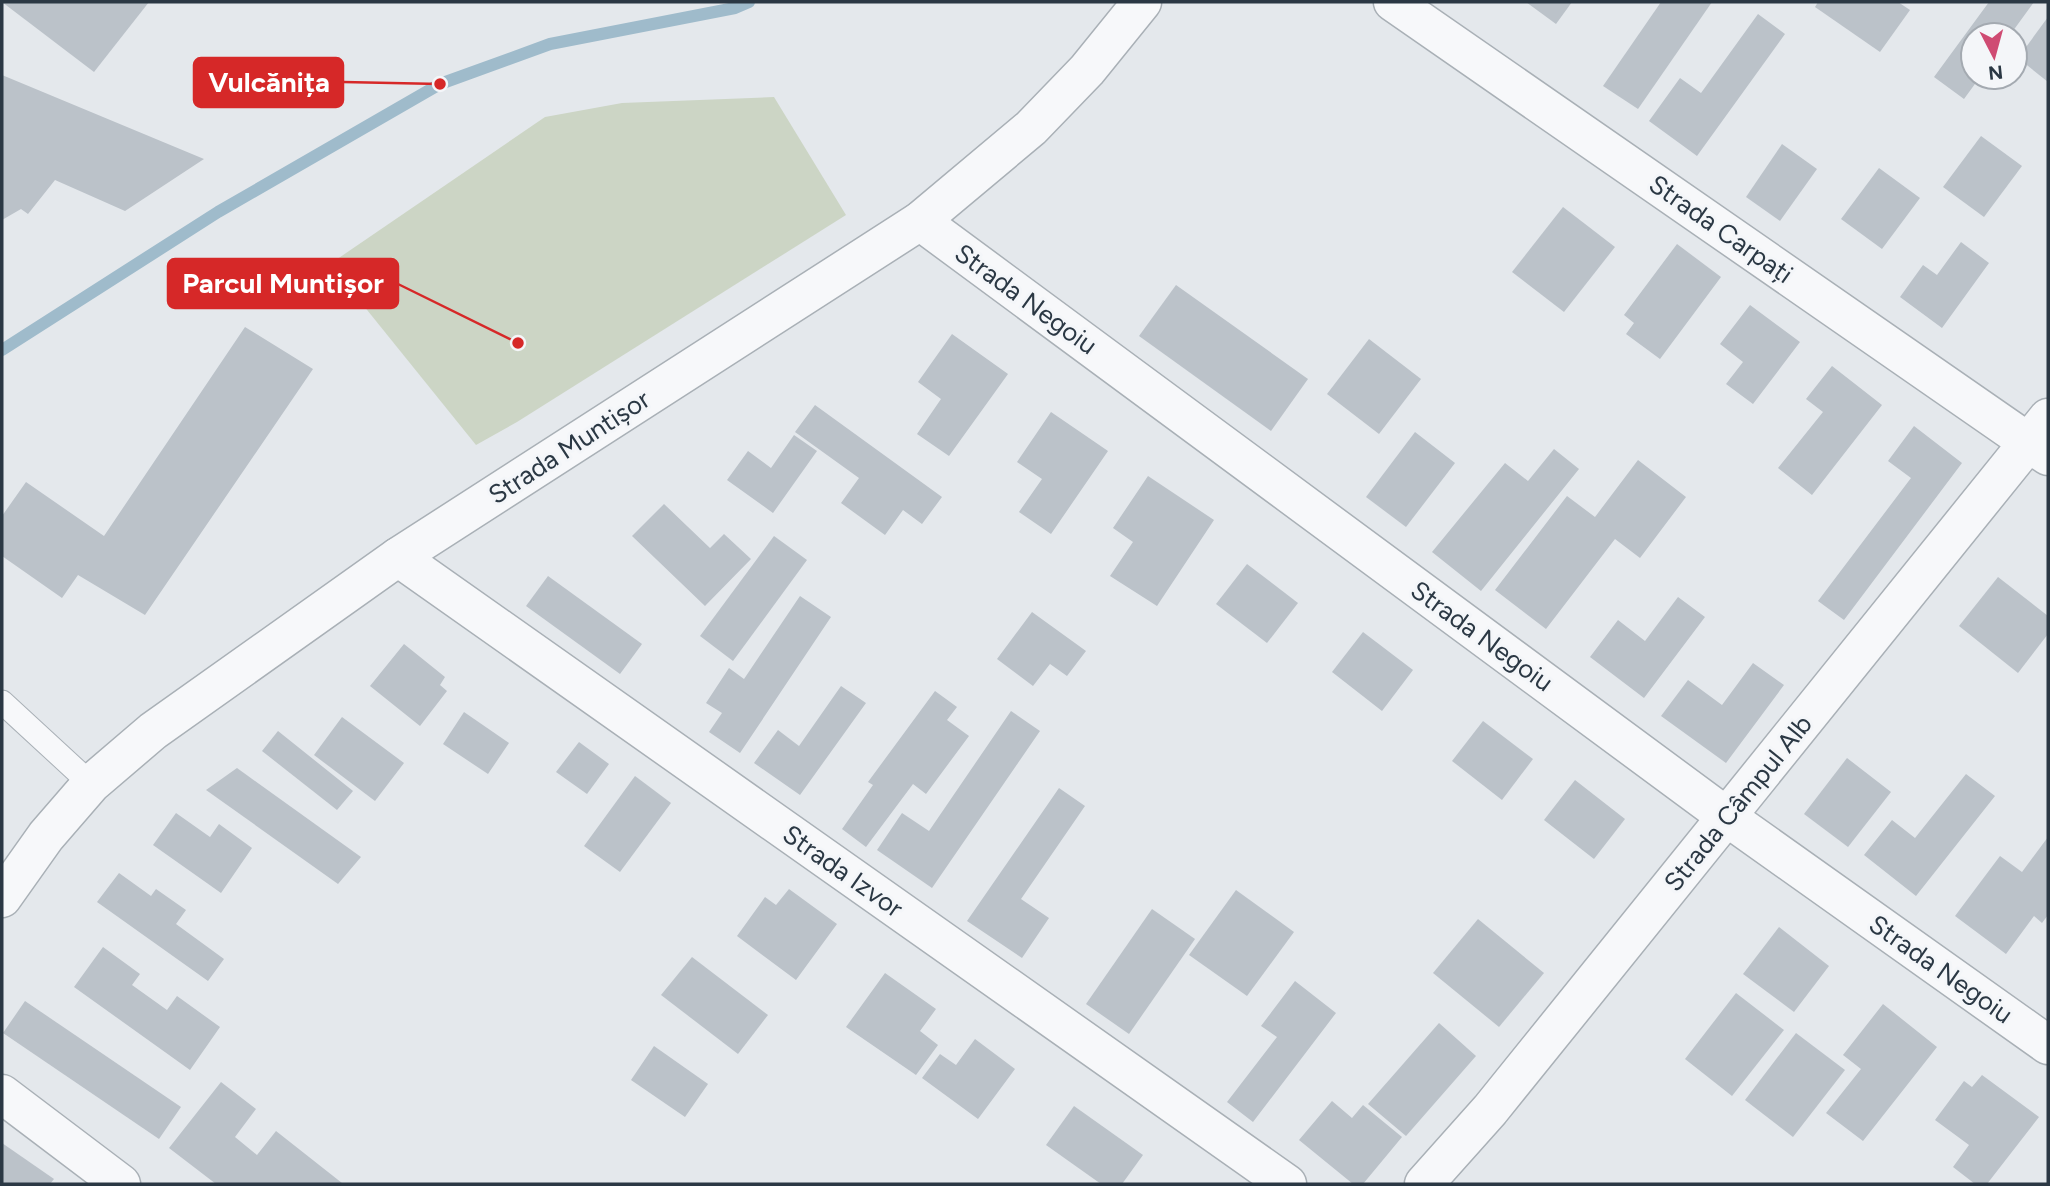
<svg xmlns="http://www.w3.org/2000/svg" width="2050" height="1186" viewBox="0 0 2050 1186" font-family="Figtree,sans-serif">
	<rect width="100%" height="100%" fill="#e4e8ec"/>
	<!-- green -->
	<path fill="#ccd5c5" d="M774,97L846,215L517,422L476,445L330,264L545,117L622,103Z"/>
	<g fill="none" stroke-linecap="round" stroke-linejoin="round">
		<!-- stream -->
		<path stroke="#9fbbcb" stroke-width="12" d="M2,350L218,212L440,84L550,44L735,8L749,2"/>
	</g>
	<!-- building -->
	<g fill="#bbc2c9">
		<path d="M2,2H149L94,72Z"/>
		<path d="M1526,2H1572L1556,24Z"/>
		<path d="M1661,2H1712L1638,109L1603,86Z"/>
		<path d="M1818,2H1898L1910,10L1880,52L1815,7Z"/>
		<path d="M1989,2H2034L2010,35H1973V77H1980L1964,99L1934,77Z"/>
		<path d="M1758,14L1785,34L1697,156L1649,121L1680,78L1701,93Z"/>
		<path d="M2048,17V82L2018,58Z"/>
		<path d="M2,75L204,159L125,211L55,180L28,214L21,209L2,220Z"/>
		<path d="M1981,136L2022,166L1984,217L1943,187Z"/>
		<path d="M1782,144L1817,169L1780,221L1746,197Z"/>
		<path d="M1879,168L1920,198L1882,249L1841,219Z"/>
		<path d="M1563,207L1615,247L1564,312L1512,272Z"/>
		<path d="M1961,242L1989,263L1942,328L1900,297L1923,265L1937,275Z"/>
		<path d="M1677,244L1721,277L1660,359L1626,334L1634,323L1624,315Z"/>
		<path d="M1176,285L1308,379L1271,431L1139,336Z"/>
		<path d="M1750,305L1800,342L1753,404L1726,384L1743,362L1720,344Z"/>
		<path d="M245,327L313,369L145,615L78,575L62,598L2,556V516L26,482L104,536Z"/>
		<path d="M952,334L1008,374L949,456L917,434L941,399L918,382Z"/>
		<path d="M1369,339L1421,379L1379,434L1327,394Z"/>
		<path d="M1832,366L1882,405L1812,495L1778,468L1823,412L1806,399Z"/>
		<path d="M815,405L942,497L922,524L903,510L885,535L841,503L859,478L795,432Z"/>
		<path d="M1051,412L1108,451L1051,534L1019,512L1042,479L1017,462Z"/>
		<path d="M1914,426L1962,463L1844,620L1818,601L1911,478L1888,461Z"/>
		<path d="M1415,432L1455,463L1406,527L1366,497Z"/>
		<path d="M794,435L817,451L773,513L727,480L748,451L771,468Z"/>
		<path d="M1554,449L1579,469L1481,591L1432,552L1505,463L1528,481Z"/>
		<path d="M1638,460L1686,497L1640,558L1615,539L1546,629L1495,590L1567,496L1595,517Z"/>
		<path d="M1148,476L1214,520L1157,606L1110,576L1133,542L1113,528Z"/>
		<path d="M664,504L710,548L724,534L751,559L705,606L632,536Z"/>
		<path d="M774,536L807,560L733,661L700,636Z"/>
		<path d="M1247,564L1298,603L1267,643L1216,604Z"/>
		<path d="M548,576L642,644L620,674L526,606Z"/>
		<path d="M1998,577L2048,616V634L2018,673L1959,626Z"/>
		<path d="M800,596L831,617L740,753L709,732L722,713L706,703L729,668L744,679Z"/>
		<path d="M1678,597L1705,617L1644,698L1590,657L1618,620L1645,641Z"/>
		<path d="M1032,612L1086,651L1067,676L1050,664L1033,686L997,659Z"/>
		<path d="M1363,632L1413,670L1382,711L1332,672Z"/>
		<path d="M404,644L445,677L440,685L447,691L420,726L370,686Z"/>
		<path d="M1753,663L1784,685L1726,763L1661,716L1688,680L1722,705Z"/>
		<path d="M841,686L866,703L800,795L754,763L778,730L799,746Z"/>
		<path d="M935,691L957,707L947,720L969,736L926,794L913,784L866,847L842,829L873,785L868,782Z"/>
		<path d="M1011,711L1040,731L932,888L877,850L902,813L929,831Z"/>
		<path d="M464,712L509,743L488,774L443,744Z"/>
		<path d="M342,717L404,763L375,801L314,755Z"/>
		<path d="M1483,721L1533,759L1502,800L1452,761Z"/>
		<path d="M278,731L353,791L337,810L262,751Z"/>
		<path d="M579,742L609,764L587,794L556,772Z"/>
		<path d="M1847,758L1891,792L1848,847L1804,814Z"/>
		<path d="M237,768L361,857L338,884L206,790Z"/>
		<path d="M1966,774L1995,796L1916,896L1864,855L1892,820L1915,838Z"/>
		<path d="M635,776L671,803L620,872L584,846Z"/>
		<path d="M1575,780L1625,819L1594,859L1544,820Z"/>
		<path d="M1059,788L1085,806L1021,899L1049,918L1022,958L967,921Z"/>
		<path d="M176,813L210,837L219,824L252,848L221,893L153,845Z"/>
		<path d="M2048,837V915L2042,923L2034,916L2006,954L1955,916L2000,856L2022,872Z"/>
		<path d="M119,873L151,896L156,889L186,910L176,924L224,959L208,981L97,902Z"/>
		<path d="M789,889L837,924L796,980L737,936L765,897L776,905Z"/>
		<path d="M1236,890L1294,932L1247,996L1189,955Z"/>
		<path d="M1152,909L1195,939L1129,1034L1086,1004Z"/>
		<path d="M1478,919L1544,973L1499,1027L1433,973Z"/>
		<path d="M1779,927L1829,966L1794,1012L1743,974Z"/>
		<path d="M103,947L140,974L132,985L167,1010L177,996L220,1027L190,1070L74,987Z"/>
		<path d="M692,957L768,1015L738,1054L661,995Z"/>
		<path d="M885,973L936,1009L920,1031L938,1045L916,1075L846,1027Z"/>
		<path d="M1295,981L1336,1013L1253,1122L1227,1102L1277,1037L1261,1026Z"/>
		<path d="M1736,993L1784,1030L1732,1096L1685,1059Z"/>
		<path d="M25,1001L181,1107L159,1139L3,1033Z"/>
		<path d="M1883,1004L1937,1047L1863,1141L1826,1113L1861,1069L1843,1055Z"/>
		<path d="M1439,1023L1476,1056L1406,1136L1368,1104Z"/>
		<path d="M1796,1033L1845,1070L1793,1137L1745,1100Z"/>
		<path d="M975,1039L1015,1069L978,1119L922,1078L940,1054L956,1065Z"/>
		<path d="M654,1046L708,1084L685,1117L631,1080Z"/>
		<path d="M1982,1075L2039,1117L1987,1184H1975L1953,1167L1969,1145L1935,1120L1964,1081L1972,1087Z"/>
		<path d="M221,1082L256,1109L235,1137L257,1155L276,1131L342,1183L340,1184H216L169,1148Z"/>
		<path d="M1332,1101L1352,1118L1363,1105L1402,1137L1363,1184H1353L1299,1140Z"/>
		<path d="M1074,1106L1143,1155L1122,1184H1101L1046,1145Z"/>
		<path d="M2,1143L54,1179L50,1184H2Z"/>
	</g>
	<g fill="none" stroke-linecap="round" stroke-linejoin="round">
		<!-- service casing -->
		<g stroke="#a9b0b6" stroke-width="25">
			<path id="service" d="M2,702L91,784"/>
		</g>
		<!-- minor casing -->
		<g stroke="#a9b0b6" stroke-width="41">
			<g id="minor">
				<path d="M1393,2L2048,456"/>
				<path d="M920,221L1727,817L2048,1045"/>
				<path d="M398,557L1287,1184"/>
				<path d="M2,898L46,836L91,784L153,731L398,557L920,221L1031,128L1087,70L1142,2"/>
				<path d="M2,1094L121,1184"/>
				<path d="M1424,1184L1490,1110L2048,418"/>
			</g>
		</g>
		<!-- service -->
		<use href="#service" stroke="#f7f8fa" stroke-width="23"/>
		<!-- minor -->
		<use href="#minor" stroke="#f7f8fa" stroke-width="38"/>
	</g>
	<g text-anchor="middle" dominant-baseline="central" stroke-width="6" stroke-linejoin="round" paint-order="stroke">
		<!-- street labels -->
		<g font-size="26" fill="#2b3844" stroke="#f4f6f9">
			<text transform="translate(1721 229) rotate(35)">Strada Carpați</text>
			<text transform="translate(1026 299) rotate(36)">Strada Negoiu</text>
			<text transform="translate(569 447) rotate(-33)">Strada Muntișor</text>
			<text transform="translate(1482 636) rotate(36)">Strada Negoiu</text>
			<text transform="translate(1738 803) rotate(-51)">Strada Câmpul Alb</text>
			<text transform="translate(843 871) rotate(35)">Strada Izvor</text>
			<text transform="translate(1941 969) rotate(35)">Strada Negoiu</text>
		</g>
	</g>
	<!-- callouts -->
	<path fill="none" stroke="#d62828" stroke-width="2.5" d="M440 84L343 82M518 343L398 284"/>
	<g fill="#d62828" stroke="#f4f6f9" stroke-width="2.5">
		<circle cx="440" cy="84" r="7"/>
		<circle cx="518" cy="343" r="7"/>
	</g>
	<g fill="#d62828" stroke="#d62828" stroke-width="2.5">
		<rect x="194" y="58" width="149" height="49" rx="7"/>
		<rect x="168" y="259" width="230" height="49" rx="7"/>
	</g>
	<g font-size="28" text-anchor="middle" font-weight="bold" fill="#fff">
		<text x="269" y="92">Vulcănița</text>
		<text x="283" y="293">Parcul Muntișor</text>
	</g>
	<!-- border -->
	<rect width="2050" height="1186" fill="none" stroke="#2b3844" stroke-width="7"/>
	<!-- north arrow -->
	<g transform="translate(1994 56) rotate(174)"><circle r="33" fill="#f4f6f9" stroke="#a4aab1" stroke-width="2"/>
	<path d="M0-5L12 26L0 18L-12 26Z" fill="#cf4b73"/>
	<text y="-10" font-size="19" font-weight="bold" text-anchor="middle" fill="#2b3844">N</text>
	</g>
</svg>
